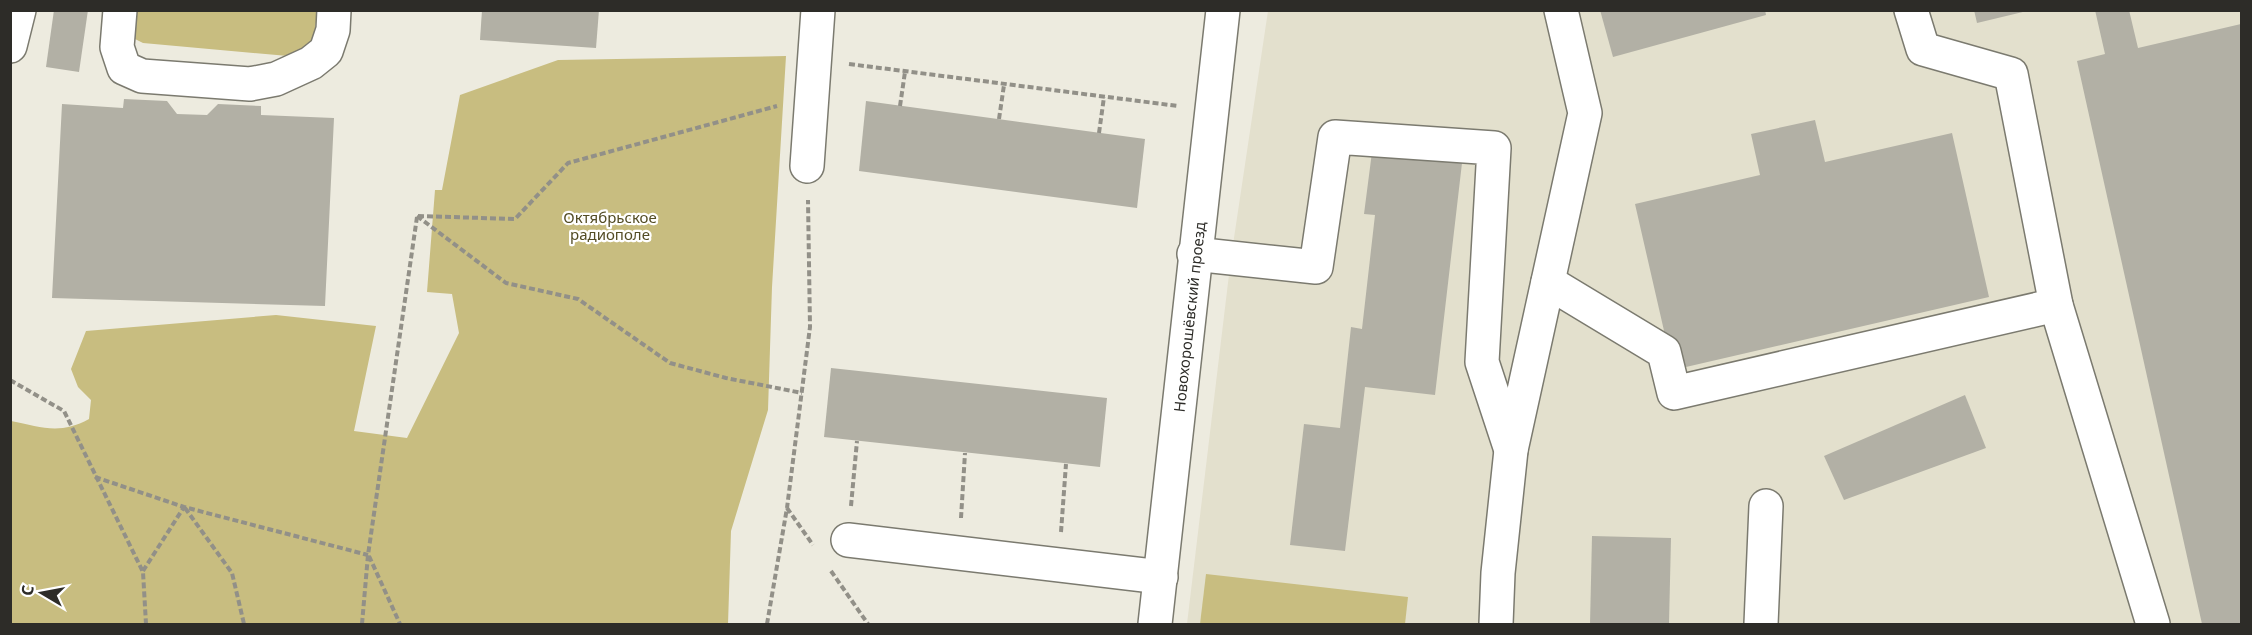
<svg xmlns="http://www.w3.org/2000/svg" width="2252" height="635" viewBox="0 0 2252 635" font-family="'Noto Sans',sans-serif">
	<rect width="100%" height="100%" fill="#edebdf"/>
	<!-- built -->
	<path fill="#e3e0cd" d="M1268,11H2241V624H1187L1231,258Z"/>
	<!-- green -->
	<g fill="#c8bd80">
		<path d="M130,11H318L312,45L288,56L143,43L133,38Z"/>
		<path d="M786,56L772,287L768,410L731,531L728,624H11V421C41,427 60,435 89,419L91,400L78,387L71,369L86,331L276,315L376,326L354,431L407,438L459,333L452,294L427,292L435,190H442L460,95L558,60Z"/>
		<path d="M1206,574L1408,597L1405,624H1200Z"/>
	</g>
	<!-- building -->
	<g fill="#b2b0a5">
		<path d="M54,10H88L79,72L46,67Z"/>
		<path d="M482,10H599L596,48L480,40Z"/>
		<path d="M1600,10H1765L1766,15L1613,57Z"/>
		<path d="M1974,10H2027V11L1977,23Z"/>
		<path d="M2095,10H2129L2138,48L2241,24V624H2202L2077,61L2105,54Z"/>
		<path d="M124,99L167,101L177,114L207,115L218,104L261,106V115L334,118L325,306L52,298L62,104L123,108Z"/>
		<path d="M866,101L1145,139L1137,208L859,171Z"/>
		<path d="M1815,120L1825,162L1952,133L1989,297L1673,370L1635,204L1760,175L1751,134Z"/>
		<path d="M1372,152L1462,163L1435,395L1365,387L1345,551L1290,545L1304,424L1340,428L1351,327L1362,329L1375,215L1364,214Z"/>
		<path d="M831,368L1107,398L1100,467L824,437Z"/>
		<path d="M1965,395L1986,448L1844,500L1824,456Z"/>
		<path d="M1592,536L1671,538L1669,624H1590Z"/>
	</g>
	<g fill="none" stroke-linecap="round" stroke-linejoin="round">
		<!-- minor casing -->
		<g stroke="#7b7a6f" stroke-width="36">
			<g id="minor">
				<path d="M120,10L117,47L124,68L142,76L250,84L276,79L311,63L326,51L333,30L334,10"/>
				<path d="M1911,10L1923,49L2011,74L2056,305L2153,624"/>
				<path d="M10,46L19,10"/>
				<path d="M807,166L818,10"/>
				<path d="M1194,254L1316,267L1335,137L1494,148L1482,362L1511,450"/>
				<path d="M1548,282L1664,352L1674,393L2056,305"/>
				<path d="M848,540L1161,577"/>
				<path id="s1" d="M1155,624L1223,10"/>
				<path d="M1496,624L1498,573L1511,450L1585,113L1561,10"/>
				<path d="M1761,624L1766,506"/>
			</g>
		</g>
		<!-- path -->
		<g stroke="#929088" stroke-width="4" stroke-dasharray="6 3" stroke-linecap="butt">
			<path d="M849,64L1178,106"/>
			<path d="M900,106L905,72"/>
			<path d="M999,119L1004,85"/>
			<path d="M1099,133L1104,97"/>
			<path d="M417,216L506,283L578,299L670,363L726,378L802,393"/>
			<path d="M418,216L515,219L568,163L777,106"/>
			<path d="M10,380L64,411L143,572L146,624"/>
			<path d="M95,477L184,507L368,555"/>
			<path d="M851,506L857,441"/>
			<path d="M185,508L232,573L244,624"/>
			<path d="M787,508L813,545"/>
			<path d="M961,518L965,453"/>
			<path d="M1061,532L1066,464"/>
			<path d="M369,556L400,624"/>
			<path d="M143,571L184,507"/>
			<path d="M831,571L868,624"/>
			<path d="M362,624L368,555L417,217"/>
			<path d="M767,624L787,508L810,327L808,200"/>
		</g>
		<!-- minor -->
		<use href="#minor" stroke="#fff" stroke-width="33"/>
	</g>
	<g text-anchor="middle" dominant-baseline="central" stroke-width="4.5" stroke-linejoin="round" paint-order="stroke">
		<!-- park labels -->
		<g font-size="15" fill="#534c24" stroke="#fff">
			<text x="610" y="217">Октябрьское<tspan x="610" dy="17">радиополе</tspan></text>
		</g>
		<!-- street labels -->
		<g font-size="15" fill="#2d2c28" stroke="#fff">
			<text stroke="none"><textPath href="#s1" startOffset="309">Новохорошёвский проезд</textPath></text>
		</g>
	</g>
	<!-- border -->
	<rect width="2252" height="635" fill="none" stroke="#2d2c28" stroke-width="24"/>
	<!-- north arrow -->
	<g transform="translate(42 593) rotate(280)" stroke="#ffffff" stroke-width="4.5" paint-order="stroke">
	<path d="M0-4.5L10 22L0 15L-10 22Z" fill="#2d2c28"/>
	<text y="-9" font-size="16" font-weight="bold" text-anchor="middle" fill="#2d2c28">С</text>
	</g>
</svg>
